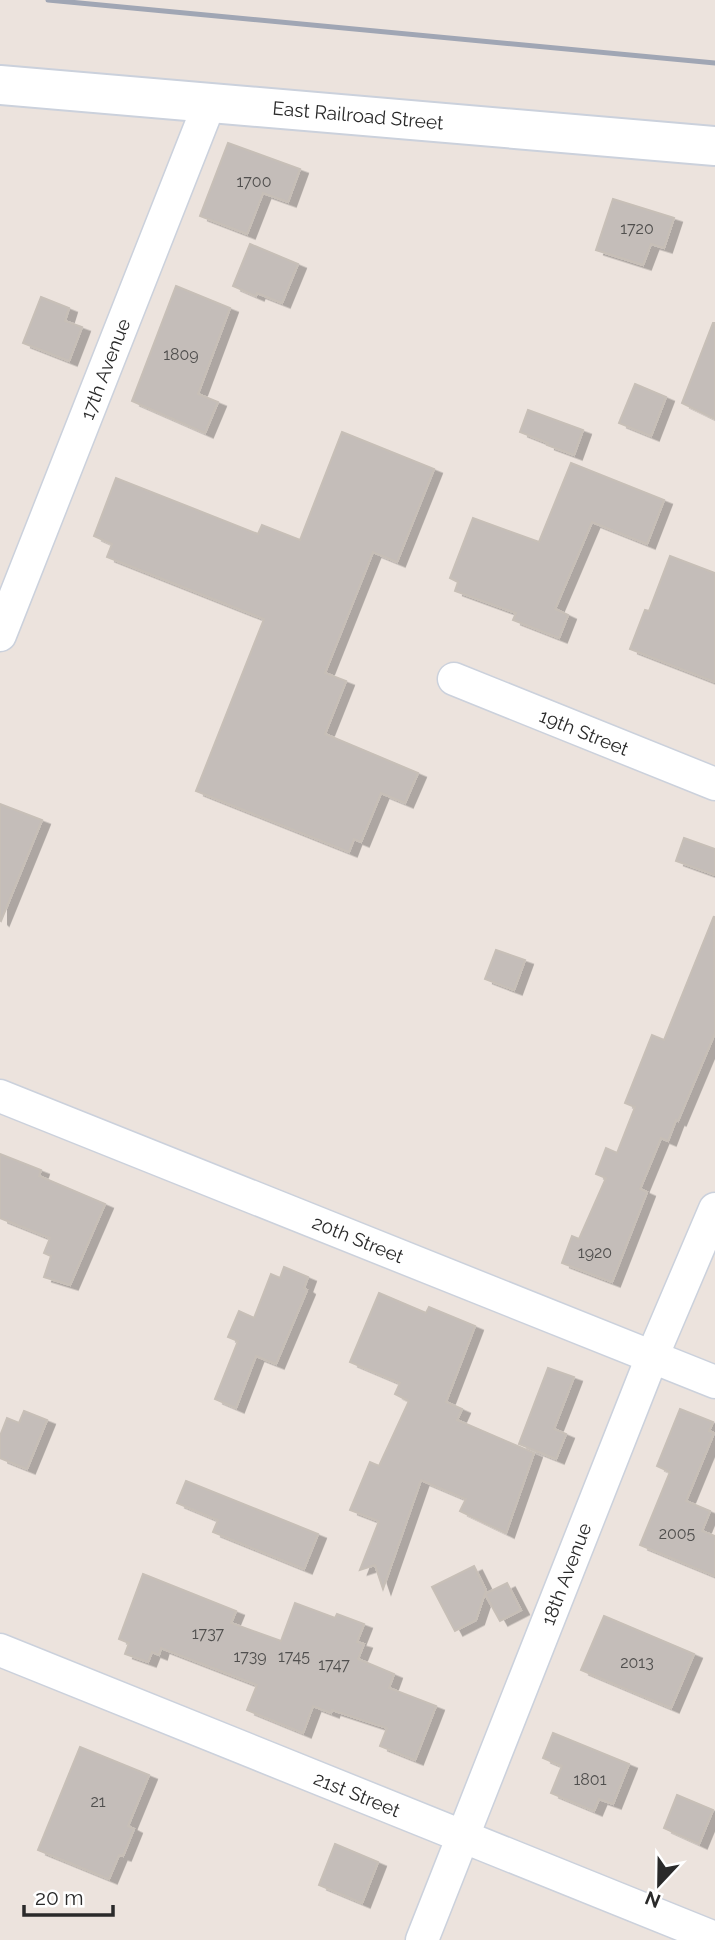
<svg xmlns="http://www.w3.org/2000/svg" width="715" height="1940" viewBox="0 0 715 1940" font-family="Raleway,sans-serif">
	<defs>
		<filter id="shadow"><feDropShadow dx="8" dy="4.5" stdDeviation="0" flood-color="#0004"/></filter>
	</defs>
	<rect width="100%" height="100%" fill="#ece3dd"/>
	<!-- building -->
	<g fill="#c4bdb9" stroke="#c7bfb7" stroke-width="2" filter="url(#shadow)">
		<path d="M228,143L300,169L288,202L263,193L247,234L200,216Z"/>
		<path d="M613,199L674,218L664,248L651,244L643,265L596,250Z"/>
		<path d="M250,244L298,264L282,303L257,293L256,296L233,286Z"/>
		<path d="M176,286L230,308L198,394L218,402L205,433L132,401Z"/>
		<path d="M41,297L69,308L65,321L82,327L69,361L23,343Z"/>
		<path d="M713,323H715V419L682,403Z"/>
		<path d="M635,384L666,397L651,436L619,423Z"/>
		<path d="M528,410L583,430L574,455L547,445L548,443L520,432Z"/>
		<path d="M342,432L434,469L397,562L373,552L325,673L346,681L325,734L418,773L405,803L381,793L361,842L354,839L349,852L196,791L264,619L107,557L112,544L94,536L116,478L258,534L262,525L300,540Z"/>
		<path d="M571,463L664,500L647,544L592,522L555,609L568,615L559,638L513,620L516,613L455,591L458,582L450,578L473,518L539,542Z"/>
		<path d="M670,556L715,573V682L630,649L645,610L649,611Z"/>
		<path d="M0,804L42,820L1,921L0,920Z"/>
		<path d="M684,838L715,849V875L676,861Z"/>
		<path d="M714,916L715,1033L678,1121L676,1120L668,1141L661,1138L640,1189L647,1192L612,1282L562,1263L572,1236L579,1239L606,1178L596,1174L606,1148L617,1153L635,1107L625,1103L652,1035L664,1040Z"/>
		<path d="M496,950L525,960L514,990L485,979Z"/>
		<path d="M0,1154L41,1170L39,1176L105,1204L70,1285L44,1277L51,1256L44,1253L50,1238L0,1218Z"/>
		<path d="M284,1267L308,1277L304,1288L307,1290L276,1364L256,1356L236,1408L215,1399L238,1341L228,1337L239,1311L254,1318L271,1274L280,1278Z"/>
		<path d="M379,1293L426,1313L429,1307L475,1326L446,1402L462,1409L457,1420L534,1453L506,1533L460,1511L466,1499L421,1480L383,1589L375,1565L360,1570L379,1521L350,1510L370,1462L379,1466L409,1401L395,1394L400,1383L350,1362Z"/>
		<path d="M548,1368L574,1377L554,1429L566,1434L556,1459L519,1444Z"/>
		<path d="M680,1409L713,1422L709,1431L714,1433L686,1501L710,1511L702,1531L715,1536V1576L640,1545L670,1472L657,1466Z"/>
		<path d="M24,1411L47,1420L27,1469L0,1458V1436L7,1418L19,1423Z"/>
		<path d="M186,1481L318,1534L304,1569L213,1532L218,1520L177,1503Z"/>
		<path d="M474,1566L486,1590L476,1620L455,1631L432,1587Z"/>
		<path d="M143,1574L236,1611L231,1623L281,1641L295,1603L335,1618L337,1614L364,1624L357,1642L364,1644L358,1659L394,1674L389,1688L436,1706L415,1760L380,1746L387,1728L332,1710L331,1713L313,1706L303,1733L247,1710L257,1685L161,1648L159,1655L152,1652L148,1662L125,1654L129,1643L119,1639Z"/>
		<path d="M507,1583L521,1610L500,1621L485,1594Z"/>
		<path d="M604,1616L694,1654L671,1708L581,1670Z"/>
		<path d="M553,1733L629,1764L613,1804L599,1799L594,1811L551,1793L562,1766L543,1758Z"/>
		<path d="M80,1747L149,1775L128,1826L134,1829L123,1856L119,1855L109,1879L38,1850Z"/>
		<path d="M677,1795L713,1810L699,1844L664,1828Z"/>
		<path d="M335,1844L378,1862L362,1903L319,1885Z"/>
	</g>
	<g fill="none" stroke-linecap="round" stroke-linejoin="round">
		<!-- street casing -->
		<g stroke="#cbd1dc" stroke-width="35">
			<g id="street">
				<path d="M0,635L210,102"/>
				<path d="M454,679L715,784"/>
				<path d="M0,1096L715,1382"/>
				<path d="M0,1650L715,1938"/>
				<path d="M422,1940L652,1357L715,1209"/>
			</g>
		</g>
		<!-- secondary casing -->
		<g stroke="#cbd1dc" stroke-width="42">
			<path id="secondary" d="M0,85L715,146"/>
		</g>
		<!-- street -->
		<use href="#street" stroke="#fff" stroke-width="32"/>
		<!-- secondary -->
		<use href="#secondary" stroke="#fff" stroke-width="38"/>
		<!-- rail -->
		<path stroke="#a0a6b4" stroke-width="5" d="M48,0L715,63"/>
	</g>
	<g text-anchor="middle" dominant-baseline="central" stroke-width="6" stroke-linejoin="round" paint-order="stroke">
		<!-- number labels -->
		<g font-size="16" fill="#504f4e">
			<text x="254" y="181">1700</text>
			<text x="637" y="228">1720</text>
			<text x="181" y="354">1809</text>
			<text x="595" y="1252">1920</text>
			<text x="677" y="1533">2005</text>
			<text x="208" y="1633">1737</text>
			<text x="250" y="1656">1739</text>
			<text x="294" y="1656">1745</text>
			<text x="637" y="1662">2013</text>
			<text x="334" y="1664">1747</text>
			<text x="590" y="1779">1801</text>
			<text x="98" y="1801">21</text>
		</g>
		<!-- street labels -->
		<g font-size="19" fill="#2a2a2a" stroke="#fff">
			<text transform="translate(358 115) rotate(5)">East Railroad Street</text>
			<text transform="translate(105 369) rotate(-69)">17th Avenue</text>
			<text transform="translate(584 732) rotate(22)">19th Street</text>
			<text transform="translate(358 1239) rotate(22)">20th Street</text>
			<text transform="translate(566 1574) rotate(-69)">18th Avenue</text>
			<text transform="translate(357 1794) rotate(22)">21st Street</text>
		</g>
	</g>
	<!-- north arrow -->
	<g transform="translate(659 1884) rotate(202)" stroke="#ffffff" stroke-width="5" paint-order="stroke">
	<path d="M0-5L12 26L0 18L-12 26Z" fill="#2a2a2a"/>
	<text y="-10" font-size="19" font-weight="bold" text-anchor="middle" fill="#2a2a2a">N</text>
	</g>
	<!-- scale -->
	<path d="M24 1905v10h89v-10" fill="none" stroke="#2a2a2a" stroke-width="3.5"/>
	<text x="35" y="1905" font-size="21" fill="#2a2a2a" stroke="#ffffff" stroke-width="5" paint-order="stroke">20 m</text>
</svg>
